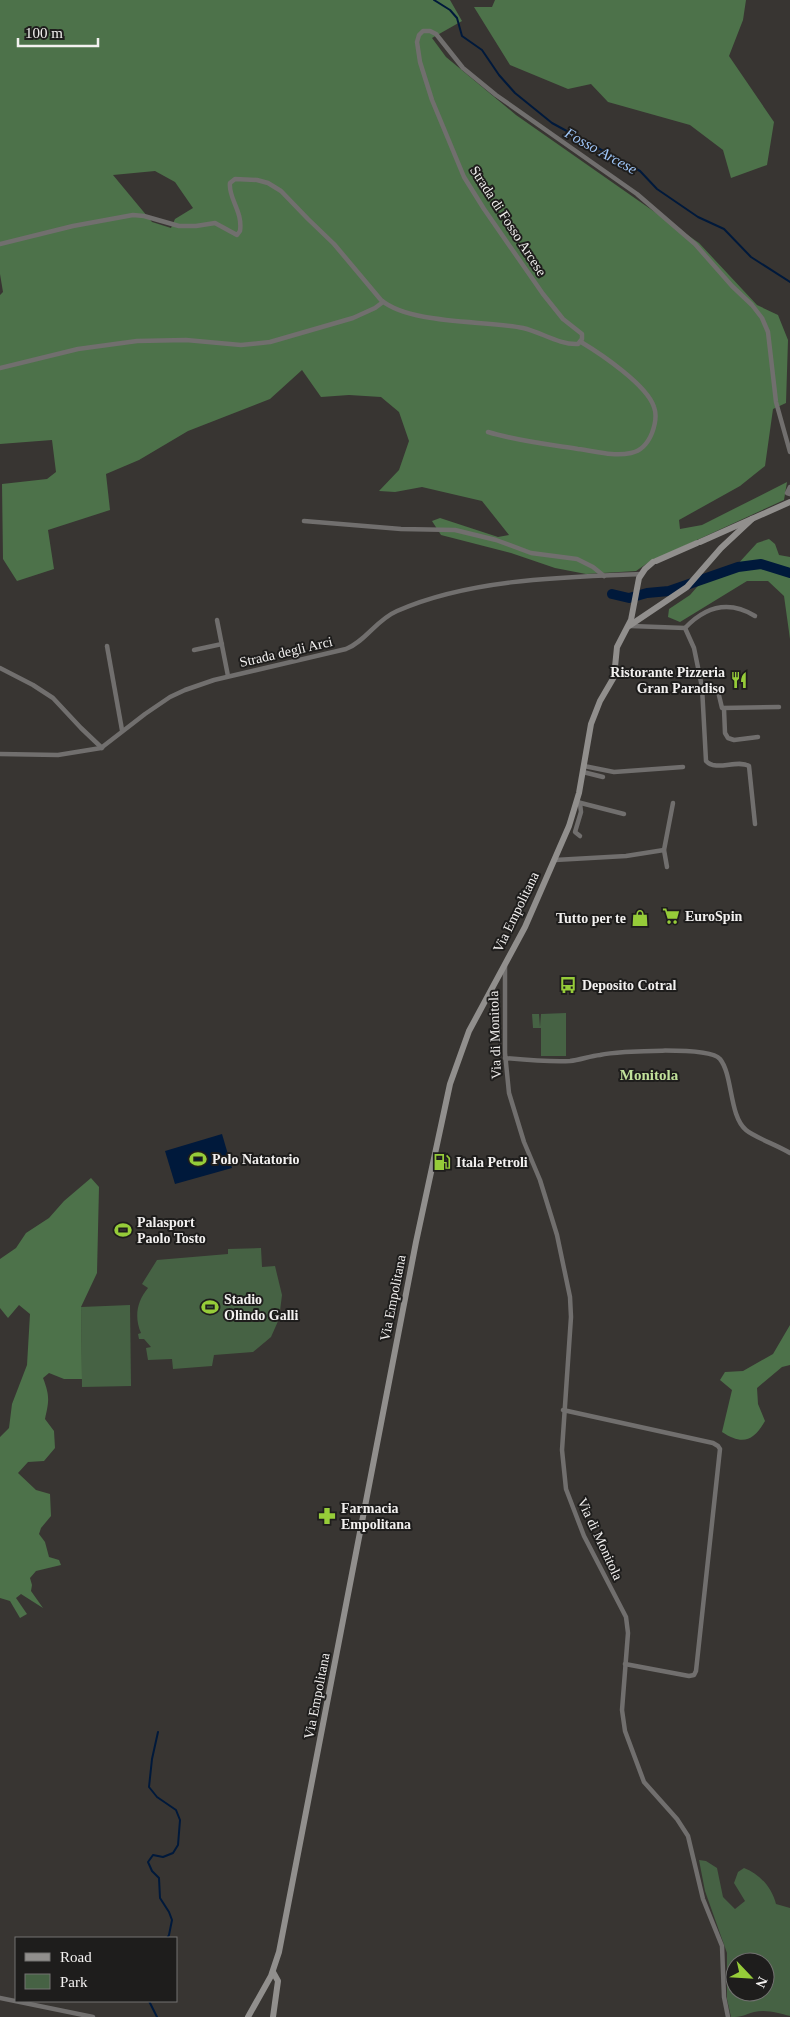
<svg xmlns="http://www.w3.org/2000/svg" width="790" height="2017" viewBox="0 0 790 2017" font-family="'Times New Roman',serif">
	<rect width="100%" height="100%" fill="#383532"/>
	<!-- green -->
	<g fill="#466244" fill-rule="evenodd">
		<path d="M566,1013V1056H541V1028H533L532,1014H539L540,1027L541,1014Z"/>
		<path d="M261,1248L262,1267L275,1266L282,1295L279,1319L271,1337L253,1352L214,1355L212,1366L173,1369L172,1359L148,1360L146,1348L151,1347L144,1339H139L138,1334L141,1333C134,1317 137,1301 148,1288L142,1284L157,1260L228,1254V1249Z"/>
		<path d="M130,1305L131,1386L82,1387L81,1307Z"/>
		<path d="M699,1860L706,1861L717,1868L723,1897L735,1909L745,1901L734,1883L738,1872L744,1868C760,1874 772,1888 776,1904L790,1908V2016C779,2013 766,2009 754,2012C744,2015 742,2017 731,2017L727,1999V1953L705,1891ZM735,1962H765V1992H735Z"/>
	</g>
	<!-- forest -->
	<g fill="#4d724a" fill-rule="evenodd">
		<path d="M0,0H450L462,21L432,38L446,57L516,115L699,243L757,305L778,315L788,340L786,403L773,409L765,466L740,486L679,520L680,529L702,525L787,482L784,500L649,562L636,571L586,574L555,568L511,553L441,535L432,521L440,518L498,537L509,535L482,501L422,487L395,492L379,491L399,470L409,441L399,412L381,397L349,395L321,397L302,370L270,399L188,431L139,460L106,474L110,510L48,530L54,569L17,581L3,559L2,484L47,479L56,472L52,440L0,444V295L3,292L0,274ZM155,171L175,182L193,208L175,219L171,228L152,222L113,175Z"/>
		<path d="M495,0H746L743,20L729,56L774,122L767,165L731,178L723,150L690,125L608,102L591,84L568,89L510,65L474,7H492Z"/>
		<path d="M769,539L775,544L779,555L790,557V639L784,596L768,581H747L680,622L668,617L669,609L690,595L704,579L736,566L757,543Z"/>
		<path d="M91,1178L99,1187L97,1273L81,1307L82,1379H64L49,1373L43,1378C50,1396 49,1401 45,1419L54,1431L55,1448L44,1461L28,1462L18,1473L36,1490L50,1494L51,1516L41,1528L39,1534L45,1542L49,1557L59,1560L61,1565L36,1571L30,1578L32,1585L31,1591L43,1608L21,1594L16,1598L27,1614L20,1618L10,1601L0,1598V1437L9,1428L12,1404L27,1365L30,1314L19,1305L8,1318L0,1308V1259L16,1248L26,1233L49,1218L64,1201Z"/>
		<path d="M790,1325V1365L782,1367L757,1388L758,1404L765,1421C753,1442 742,1445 722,1432L732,1390L720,1380L725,1372L743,1371L773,1354Z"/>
	</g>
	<!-- water -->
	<path fill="#00193b" d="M222,1134L232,1168L175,1184L165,1151Z"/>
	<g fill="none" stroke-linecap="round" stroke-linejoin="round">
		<!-- stream -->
		<g stroke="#00193b" stroke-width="2">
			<path d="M434,0L450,10L457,18L462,36L482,50L499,75L515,93L552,123L640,171L657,189L698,217L724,229L751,257L790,282"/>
			<path d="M158,1732L152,1759L149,1787L157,1797L176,1810L180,1820L178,1845L173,1853L163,1857L153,1855L148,1862L152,1871L159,1878L160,1898L169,1912L172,1920L169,1935L167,1938"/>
			<path d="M149,2001L157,2017"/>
		</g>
		<!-- river -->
		<path stroke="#00193b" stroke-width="10" d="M612,594L629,598L647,593L669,591L738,567L761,564L790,573"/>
		<!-- street -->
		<g stroke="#716f6e" stroke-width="4.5">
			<path d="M0,244L73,226L133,215L144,216L179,226H196L215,223L237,235L240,231C243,211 228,198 230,183L235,179L257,180L268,183L281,191L308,219L334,244L381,300C411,325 485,320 523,328C541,332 559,345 578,344L582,339V334L563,319L543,294L484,209L464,177L432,100L420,62L417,42L419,35L423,31H430L436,34L463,68L496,95L637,194L695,244L732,286L752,305L762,318L768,332L776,402L790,452"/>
			<path d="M0,368L78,349L137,341L186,340L241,345L270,342L353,318L375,308L383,302"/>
			<path d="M488,432C517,441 547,444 578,449C595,451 613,457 631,453C641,451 648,443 652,433C655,425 657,415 654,407C647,385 601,354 581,342"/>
			<path d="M790,487L787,493L790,494"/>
			<path d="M304,521L401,529L455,530L496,540L531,553L577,559L593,567L604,576"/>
			<path d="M217,620L228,676"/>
			<path d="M631,626L685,628L694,648L702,687H717L722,708L779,707"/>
			<path d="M685,628C706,606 729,600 755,616"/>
			<path d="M107,646L122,730"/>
			<path d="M194,650L222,644"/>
			<path d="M0,668L33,685L53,698L81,728L102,748"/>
			<path d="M702,687L706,761C716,772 737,759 749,766L755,824"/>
			<path d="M724,709L725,733L728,738L734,740L758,737"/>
			<path d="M0,754L58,755L101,748L145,714L170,697L185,690L214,680L346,649C366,641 376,620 397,611C469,579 563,577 641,574"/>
			<path d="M584,766L614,772L683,767"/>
			<path d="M583,772L603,777"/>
			<path d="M577,802L624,814"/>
			<path d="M580,803L581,812L575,832L580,836"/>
			<path d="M555,860L626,856L664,850"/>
			<path d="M667,867L664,850L673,803"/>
			<path d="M505,966V1053L509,1093L524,1142L540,1180L557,1235L570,1297L571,1317L562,1450L566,1489L584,1536L626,1617L628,1633L622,1710L625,1731L644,1782L677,1819L688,1836L703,1899L722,1946L724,1997L728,2017"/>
			<path d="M505,1058C527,1060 548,1062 570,1061C580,1060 590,1056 600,1055C619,1051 708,1046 720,1059C733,1075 729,1116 746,1130C754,1137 779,1146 790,1153"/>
			<path d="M563,1410L713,1443L718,1446L720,1449L696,1671L694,1675L689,1676L625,1664"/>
			<path d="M0,1998L93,2017"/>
		</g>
		<!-- secondary -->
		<g stroke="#918f8d" stroke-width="6">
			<path d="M700,542L790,502"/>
			<path d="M656,561L697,543"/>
			<path d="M629,626L687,587L721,548L752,519"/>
			<path d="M273,1972L278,1981L273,2017"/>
			<path d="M248,2017L271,1976L279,1952L416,1242L450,1084L469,1031L525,927L569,826L579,793L591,724L600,701L614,677L617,647L631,620L639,578L645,569L653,562"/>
		</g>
	</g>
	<!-- icons -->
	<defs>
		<g id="restaurant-bare" transform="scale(1.35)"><path d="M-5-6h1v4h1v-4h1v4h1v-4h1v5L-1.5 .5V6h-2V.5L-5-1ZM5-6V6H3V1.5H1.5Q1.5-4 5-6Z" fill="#96cc39" stroke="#1e1d1c" stroke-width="2.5" paint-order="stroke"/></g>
		<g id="supermarket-bare" transform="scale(1.35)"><path d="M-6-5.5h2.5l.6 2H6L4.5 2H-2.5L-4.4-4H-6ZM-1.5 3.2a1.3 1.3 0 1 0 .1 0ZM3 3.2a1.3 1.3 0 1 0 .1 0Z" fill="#96cc39" stroke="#1e1d1c" stroke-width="2.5" paint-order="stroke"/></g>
		<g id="shop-bare" transform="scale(1.35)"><path d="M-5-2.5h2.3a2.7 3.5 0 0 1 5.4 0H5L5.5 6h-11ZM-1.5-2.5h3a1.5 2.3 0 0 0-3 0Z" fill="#96cc39" stroke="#1e1d1c" stroke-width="2.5" paint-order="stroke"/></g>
		<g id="bus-bare" transform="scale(1.35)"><path d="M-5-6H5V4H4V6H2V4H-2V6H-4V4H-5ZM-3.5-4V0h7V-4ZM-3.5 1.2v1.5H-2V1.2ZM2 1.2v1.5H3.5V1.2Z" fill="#96cc39" stroke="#1e1d1c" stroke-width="2.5" paint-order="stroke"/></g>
		<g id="stadium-bare" transform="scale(1.35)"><path d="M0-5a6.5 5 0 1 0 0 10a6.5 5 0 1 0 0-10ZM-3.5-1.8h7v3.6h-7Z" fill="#96cc39" stroke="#1e1d1c" stroke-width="2.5" paint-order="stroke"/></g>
		<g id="fuel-bare" transform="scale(1.35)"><path d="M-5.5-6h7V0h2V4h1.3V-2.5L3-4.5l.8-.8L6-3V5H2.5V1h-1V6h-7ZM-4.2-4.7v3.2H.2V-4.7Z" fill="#96cc39" stroke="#1e1d1c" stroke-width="2.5" paint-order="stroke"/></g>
		<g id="pharmacy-bare" transform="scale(1.35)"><path d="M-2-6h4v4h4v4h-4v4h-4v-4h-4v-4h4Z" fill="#96cc39" stroke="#1e1d1c" stroke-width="2.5" paint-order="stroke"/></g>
	</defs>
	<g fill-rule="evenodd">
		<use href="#restaurant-bare" x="739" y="680"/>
		<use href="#supermarket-bare" x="671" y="916"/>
		<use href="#shop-bare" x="640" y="918"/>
		<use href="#bus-bare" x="568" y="985"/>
		<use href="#stadium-bare" x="198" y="1159"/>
		<use href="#fuel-bare" x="442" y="1162"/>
		<use href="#stadium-bare" x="123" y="1230"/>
		<use href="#stadium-bare" x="210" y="1307"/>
		<use href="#pharmacy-bare" x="327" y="1516"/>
	</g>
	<g text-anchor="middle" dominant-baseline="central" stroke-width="4" stroke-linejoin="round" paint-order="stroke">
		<!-- street labels -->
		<g font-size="14" fill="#f3f1f0" stroke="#1e1d1c">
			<text transform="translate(508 221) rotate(57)">Strada di Fosso Arcese</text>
			<text transform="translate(286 652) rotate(-13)">Strada degli Arci</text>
			<text transform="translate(516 912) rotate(-64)">Via Empolitana</text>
			<text transform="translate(495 1035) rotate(-92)">Via di Monitola</text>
			<text transform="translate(393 1298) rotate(-79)">Via Empolitana</text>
			<text transform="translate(600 1539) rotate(65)">Via di Monitola</text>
			<text transform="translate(317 1696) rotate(-79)">Via Empolitana</text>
		</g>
		<!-- poi labels -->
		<g font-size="14" font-weight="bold" fill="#f3f1f0" stroke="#1e1d1c" text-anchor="start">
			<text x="725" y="672" text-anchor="end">Ristorante Pizzeria<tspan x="725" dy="16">Gran Paradiso</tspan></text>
			<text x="685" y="916">EuroSpin</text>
			<text x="626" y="918" text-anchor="end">Tutto per te</text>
			<text x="582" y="985">Deposito Cotral</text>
			<text x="212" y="1159">Polo Natatorio</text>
			<text x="456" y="1162">Itala Petroli</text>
			<text x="137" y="1222">Palasport<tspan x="137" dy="16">Paolo Tosto</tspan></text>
			<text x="224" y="1299">Stadio<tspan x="224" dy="16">Olindo Galli</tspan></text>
			<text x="341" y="1508">Farmacia<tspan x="341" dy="16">Empolitana</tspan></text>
		</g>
		<!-- water labels -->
		<g font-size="15" font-style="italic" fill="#9fc6f9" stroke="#1e1d1c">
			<text transform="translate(601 151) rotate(29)">Fosso Arcese</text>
		</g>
		<!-- neighbourhood labels -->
		<g font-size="15" font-weight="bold" fill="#c1e19a" stroke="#1e1d1c">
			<text x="649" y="1075">Monitola</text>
		</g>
	</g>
	<!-- legend -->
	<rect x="15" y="1937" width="162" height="65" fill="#1e1d1c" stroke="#737271"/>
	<rect x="25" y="1953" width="25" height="8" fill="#918f8d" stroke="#737271"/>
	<text x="60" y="1962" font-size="15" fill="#f3f1f0">Road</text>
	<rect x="25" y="1974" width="25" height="15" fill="#466244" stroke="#737271"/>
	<text x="60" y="1987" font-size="15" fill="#f3f1f0">Park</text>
	<!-- north arrow -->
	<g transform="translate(750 1977) rotate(115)"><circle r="24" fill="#1e1d1c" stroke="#737271"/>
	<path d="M0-4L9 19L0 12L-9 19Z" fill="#96cc39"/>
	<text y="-8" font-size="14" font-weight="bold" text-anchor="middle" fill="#f3f1f0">N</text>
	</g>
	<!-- scale -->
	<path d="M18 38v8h80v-8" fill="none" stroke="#f3f1f0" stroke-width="2.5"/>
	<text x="25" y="38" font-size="15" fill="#f3f1f0" stroke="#1e1d1c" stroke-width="4" paint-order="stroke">100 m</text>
</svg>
